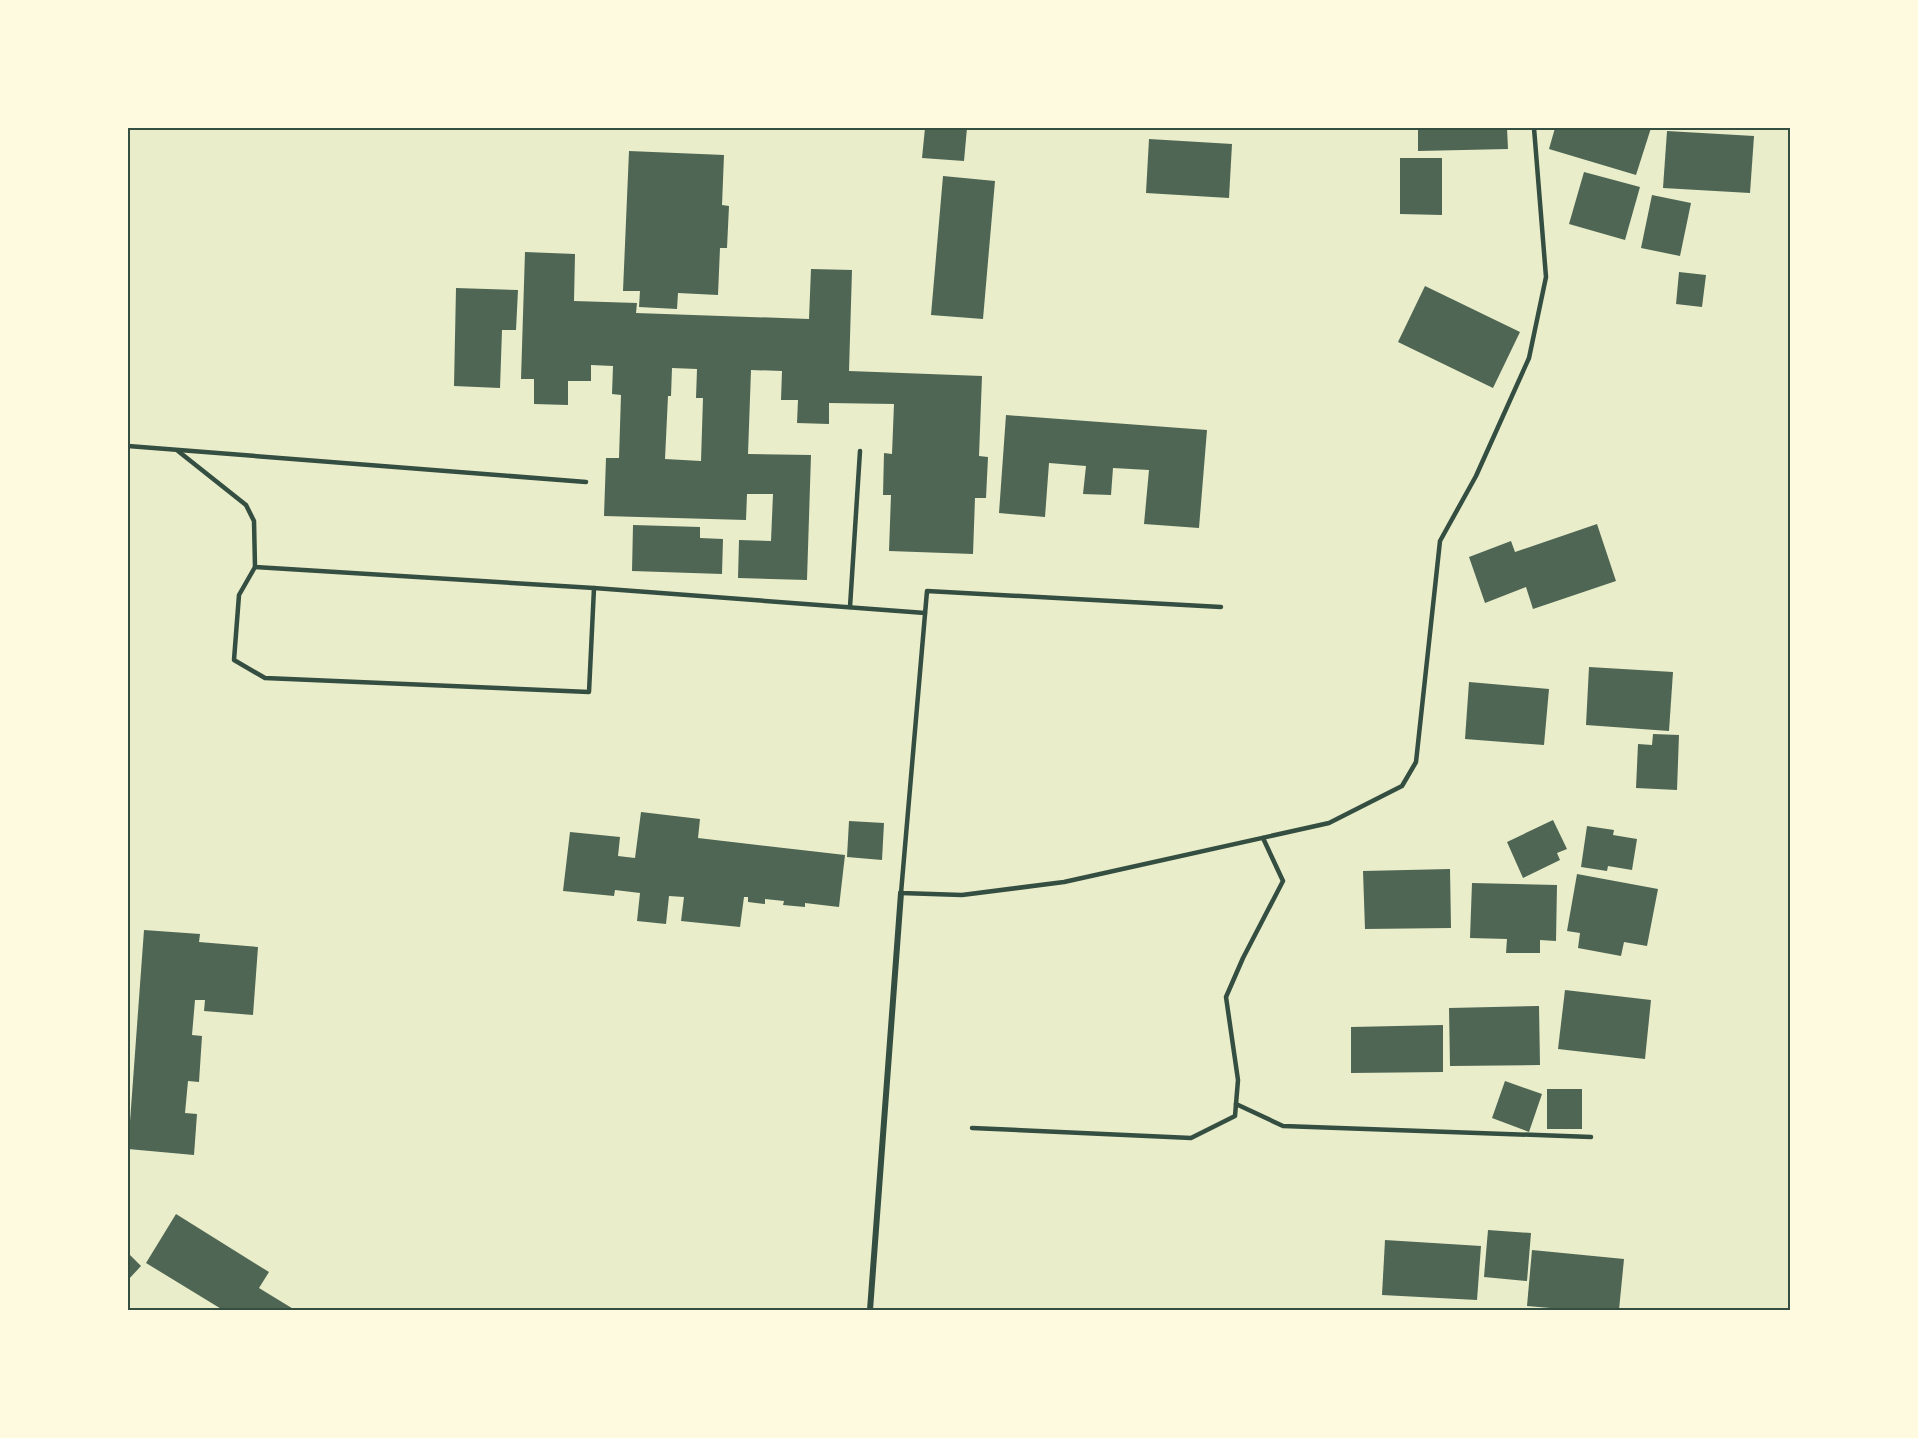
<svg xmlns="http://www.w3.org/2000/svg" width="1918" height="1438" viewBox="0 0 1918 1438" font-family="'Space Grotesk',sans-serif">
	<rect width="100%" height="100%" fill="#e9edc9"/>
	<!-- building -->
	<g fill="#4f6655" fill-rule="evenodd">
		<path d="M925,128H967L964,161L922,158Z"/>
		<path d="M1418,128H1507L1508,149L1418,151Z"/>
		<path d="M1555,128H1651L1636,175L1549,149Z"/>
		<path d="M1667,131L1754,136L1750,193L1663,188Z"/>
		<path d="M1149,139L1232,144L1229,198L1146,193Z"/>
		<path d="M629,151L724,155L722,205L729,206L727,248H720L718,295L678,293L677,309L639,307L640,291H623Z"/>
		<path d="M1400,158H1442V215L1400,214Z"/>
		<path d="M1584,172L1640,187L1625,240L1569,224Z"/>
		<path d="M943,176L995,181L983,319L931,315Z"/>
		<path d="M1652,195L1691,203L1680,256L1641,248Z"/>
		<path d="M525,252L575,254L574,301L637,303L636,313L809,319L811,269L852,270L849,371L982,376L979,456L988,457L986,498H975L973,554L889,551L891,495H883L884,453L892,454L894,404L829,403V424L797,423L798,400H781L782,371L751,370L748,454L811,455L807,580L738,578L739,540L771,541L773,494H747L746,520L604,516L606,458H619L621,395L612,394L613,366L591,365V381H568V405L534,404V379H521ZM672,368L697,369L696,398H703L701,461L665,459L668,396H671Z"/>
		<path d="M1679,272L1706,275L1702,307L1676,304Z"/>
		<path d="M1425,286L1520,332L1493,388L1398,342Z"/>
		<path d="M456,288L518,290L516,330H502L500,388L454,386Z"/>
		<path d="M1006,415L1207,430L1199,528L1144,524L1149,470L1113,468L1111,495L1083,494L1086,466L1049,463L1045,517L999,513Z"/>
		<path d="M1597,524L1616,581L1533,609L1526,587L1485,603L1469,557L1511,541L1515,552Z"/>
		<path d="M633,525L700,527V538L723,539L722,574L632,571Z"/>
		<path d="M1589,667L1673,672L1669,731L1586,725Z"/>
		<path d="M1469,682L1549,689L1544,745L1465,739Z"/>
		<path d="M1653,734L1679,735L1677,790L1636,788L1638,744L1652,745Z"/>
		<path d="M641,812L700,819L698,838L845,855L839,907L805,903V907L783,905L784,901L765,899V904L748,902V897H744L740,927L681,921L684,897L669,896L666,924L637,921L640,893L615,890L614,896L563,891L570,832L620,837L618,856L635,858Z"/>
		<path d="M1553,820L1567,849L1557,853L1560,860L1523,878L1507,842Z"/>
		<path d="M849,821L884,823L882,860L847,857Z"/>
		<path d="M1587,826L1614,830L1613,835L1637,839L1632,870L1608,866L1607,871L1581,867Z"/>
		<path d="M1450,869L1451,928L1365,929L1363,871Z"/>
		<path d="M1577,874L1658,889L1647,946L1624,942L1621,956L1578,948L1580,933L1567,931Z"/>
		<path d="M1472,883L1557,885L1556,941L1540,940V953H1506L1507,939L1470,938Z"/>
		<path d="M144,930L200,934L199,942L258,947L253,1015L204,1011L205,1000H195L192,1035L202,1036L199,1082L188,1081L185,1113L197,1114L194,1155L128,1149Z"/>
		<path d="M1565,990L1651,1000L1645,1059L1558,1049Z"/>
		<path d="M1539,1006L1540,1065L1450,1066L1449,1008Z"/>
		<path d="M1443,1025V1072L1351,1073V1027Z"/>
		<path d="M1505,1081L1542,1094L1529,1132L1492,1118Z"/>
		<rect x="1547" y="1089" width="35" height="40"/>
		<path d="M176,1214L269,1272L259,1288L295,1310H223L146,1263Z"/>
		<path d="M1488,1230L1531,1233L1527,1281L1484,1277Z"/>
		<path d="M1385,1240L1481,1246L1477,1300L1382,1295Z"/>
		<path d="M1532,1250L1624,1259L1619,1310H1573L1527,1306Z"/>
		<path d="M128,1253L141,1266L128,1280Z"/>
	</g>
	<g fill="none" stroke-linecap="round" stroke-linejoin="round">
		<!-- service -->
		<g stroke="#344e41" stroke-width="4.5">
			<path d="M128,446L586,482"/>
			<path d="M178,451L246,505L254,521L255,567L594,588L925,613"/>
			<path d="M255,567L239,595L234,660L265,678L589,692L594,588"/>
			<path d="M850,607L860,451"/>
			<path d="M1221,607L927,591L901,893L962,895L1064,882L1329,823L1402,786L1416,762L1440,541L1476,476L1529,358L1546,277L1534,128"/>
			<path d="M1236,1104L1283,1126L1591,1137"/>
			<path d="M972,1128L1191,1138L1235,1116L1238,1080L1226,997L1243,958L1283,881L1263,838"/>
		</g>
		<!-- minor -->
		<path stroke="#344e41" stroke-width="6" d="M870,1310L901,893"/>
	</g>
	<!-- border -->
	<rect width="1918" height="1438" fill="none" stroke="#fefae0" stroke-width="258"/>
	<rect x="129" y="129" width="1660" height="1180" fill="none" stroke="#344e41" stroke-width="2"/>
</svg>
